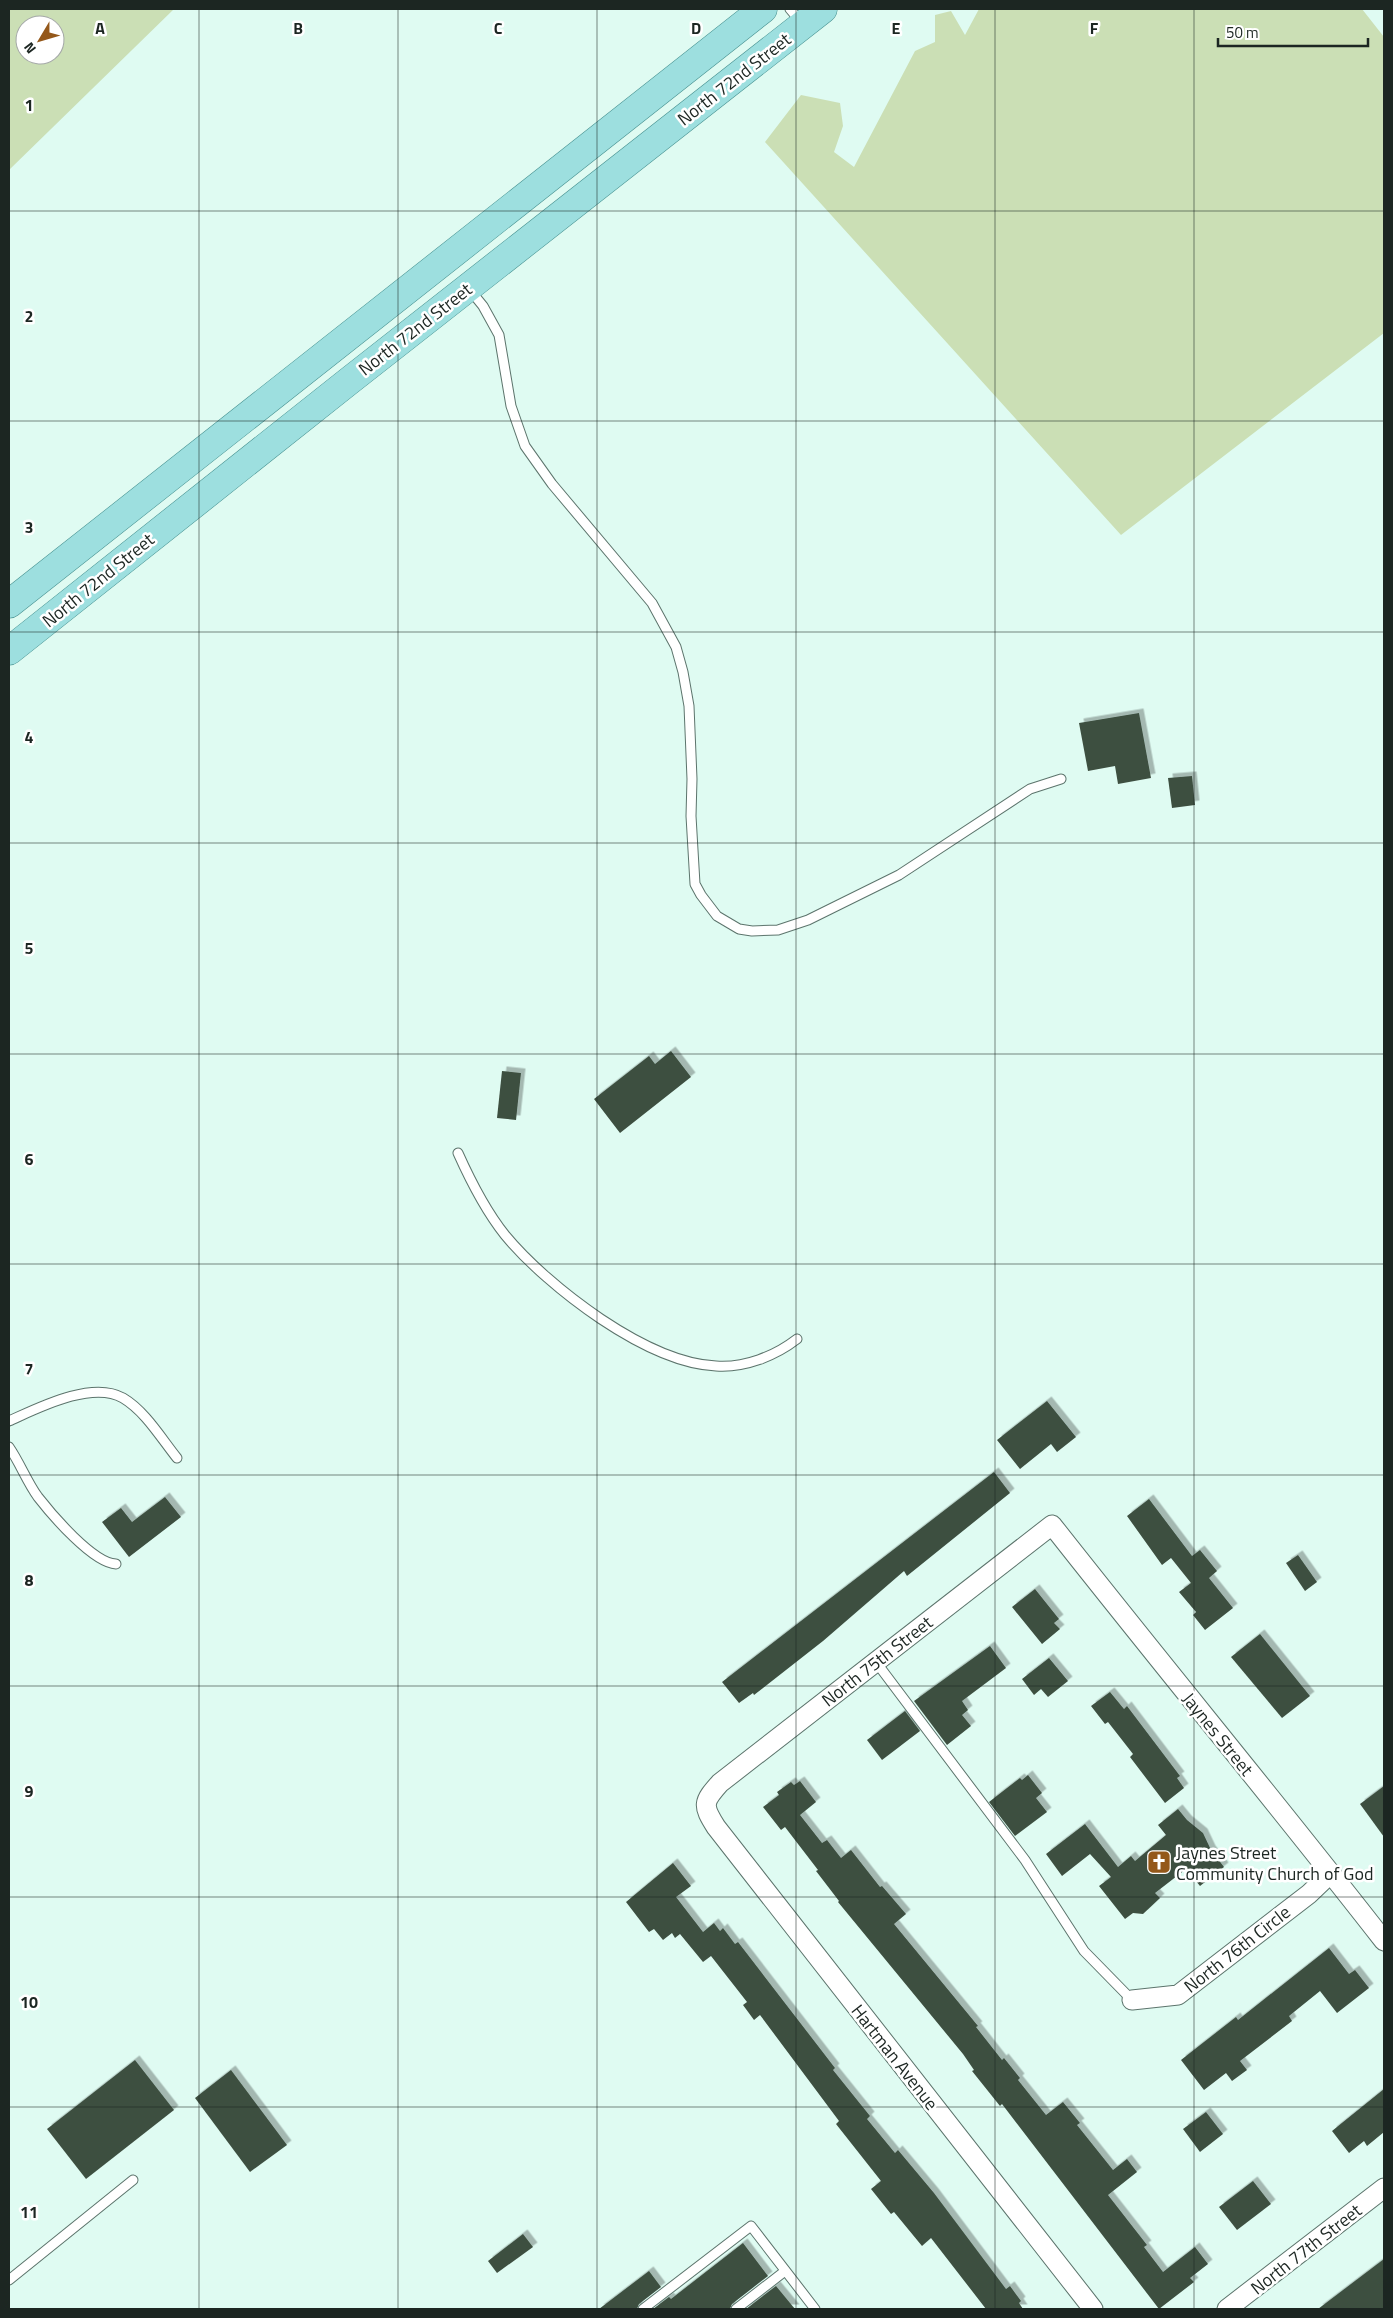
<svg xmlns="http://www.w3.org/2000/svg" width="1393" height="2318" viewBox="0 0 1393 2318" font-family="'Titillium Web',sans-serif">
	<defs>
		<filter id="shadow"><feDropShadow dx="4.5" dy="-4.5" stdDeviation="0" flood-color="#0004"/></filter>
	</defs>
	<rect width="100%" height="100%" fill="#dffbf2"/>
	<!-- green -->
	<g fill="#cbdfb5" fill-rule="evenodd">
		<path d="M9,9H174L9,170ZM25,25H55V55H25Z"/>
		<path d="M979,9H1362L1384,37V333L1121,535L765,142L801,95L840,103L843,126L834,152L854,167L915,51L935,42V15L951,11L965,35Z"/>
	</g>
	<!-- building -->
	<g fill="#3e4f41" filter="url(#shadow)">
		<path d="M1139,713L1151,778L1118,784L1115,766L1088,771L1079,723Z"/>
		<path d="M1192,776L1195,805L1172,808L1168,778Z"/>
		<path d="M671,1051L691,1077L620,1133L594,1099L649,1056L655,1064Z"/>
		<path d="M502,1071L521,1073L516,1120L497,1118Z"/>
		<path d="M1047,1401L1076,1437L1057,1452L1051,1444L1020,1469L997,1440Z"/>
		<path d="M994,1472L1010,1493L907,1576L904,1571L823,1641L754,1695L753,1693L739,1703L722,1682Z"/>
		<path d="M165,1497L181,1517L129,1557L102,1522L121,1508L132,1522Z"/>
		<path d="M1149,1499L1192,1556L1200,1550L1217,1571L1209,1578L1233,1608L1205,1630L1193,1615L1196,1612L1179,1592L1191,1583L1171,1558L1162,1565L1127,1516Z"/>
		<path d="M1298,1555L1317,1582L1305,1591L1286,1563Z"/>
		<path d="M1035,1589L1059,1619L1054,1623L1060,1629L1042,1644L1012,1607Z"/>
		<path d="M1260,1634L1310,1696L1282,1718L1231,1657Z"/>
		<path d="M990,1646L1006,1668L962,1701L968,1710L962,1715L971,1726L947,1745L914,1701Z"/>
		<path d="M1049,1658L1068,1681L1048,1697L1041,1689L1034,1695L1022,1679Z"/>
		<path d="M1110,1692L1124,1709L1127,1706L1180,1776L1177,1778L1184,1788L1165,1803L1130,1757L1133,1754L1108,1722L1105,1724L1091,1706Z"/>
		<path d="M905,1711L920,1731L882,1760L867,1740Z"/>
		<path d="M1028,1775L1042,1793L1036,1798L1047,1812L1015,1836L989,1802L1020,1778L1022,1780Z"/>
		<path d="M800,1781L816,1802L800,1815L822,1843L827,1840L841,1858L851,1850L880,1887L882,1886L906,1914L894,1924L978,2026L976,2027L1002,2060L1004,2058L1020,2078L1018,2080L1046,2115L1063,2102L1080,2123L1077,2125L1113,2170L1127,2159L1137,2172L1108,2195L1147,2245L1144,2247L1163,2272L1195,2247L1208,2264L1190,2278L1194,2282L1159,2309L1002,2104L1000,2106L972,2071L974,2070L963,2054L838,1902L839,1901L816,1871L818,1870L785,1827L781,1830L763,1807L779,1795L777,1792L791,1782L794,1785Z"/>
		<path d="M1384,1786V1837L1360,1804Z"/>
		<path d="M1178,1809L1187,1820L1203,1833L1211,1850L1224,1867L1200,1886L1186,1869L1155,1893L1160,1898L1143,1914L1133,1913L1125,1919L1099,1886L1111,1877L1090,1854L1062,1876L1046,1854L1085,1824L1118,1867L1131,1856L1135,1861L1166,1835L1158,1825Z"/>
		<path d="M673,1863L691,1886L676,1897L703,1932L714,1923L720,1931L723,1928L735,1944L738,1942L835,2068L833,2070L870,2116L867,2119L895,2153L898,2150L934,2193L1006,2289L1010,2286L1021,2301L1019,2303L1023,2309H986L931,2238L922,2246L894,2212L891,2214L871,2189L881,2181L836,2124L839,2121L760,2015L754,2020L743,2005L747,2002L711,1956L703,1962L680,1934L675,1938L672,1933L663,1940L654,1929L649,1932L626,1902Z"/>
		<path d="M1329,1948L1349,1974L1355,1970L1369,1988L1337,2013L1320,1991L1289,2016L1292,2021L1240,2061L1247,2070L1232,2081L1226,2073L1204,2090L1181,2060L1236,2017L1238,2020Z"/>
		<path d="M135,2060L174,2110L86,2179L47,2129Z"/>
		<path d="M231,2070L287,2145L250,2172L195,2098Z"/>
		<path d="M1384,2089V2132L1367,2146L1364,2141L1349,2153L1332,2131Z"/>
		<path d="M1206,2112L1223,2134L1200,2152L1183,2129Z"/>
		<path d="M1253,2181L1271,2204L1237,2230L1219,2207Z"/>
		<path d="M523,2234L533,2247L497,2273L488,2261Z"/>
		<path d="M743,2243L768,2276L732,2304L730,2309H653L669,2297L671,2299Z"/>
		<path d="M1384,2259V2309H1318Z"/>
		<path d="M649,2271L661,2287L639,2304L637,2309H599Z"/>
		<path d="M776,2286L795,2309H746Z"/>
	</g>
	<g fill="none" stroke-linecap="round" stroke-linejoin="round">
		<!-- lane casing -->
		<g stroke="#5c746c" stroke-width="11">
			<g id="lane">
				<path d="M790,9L801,22"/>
				<path d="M470,290L483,306L499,335L511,406L525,446L552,484L652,603L676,647L683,672L689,706L692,779L691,816L695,884L701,895L717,916L739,929L752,931L778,930L808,920L899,875L1030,789L1061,779"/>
				<path d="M458,1153C471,1182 485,1210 505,1235C548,1287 647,1363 716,1366C745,1368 775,1356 797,1339"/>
				<path d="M9,1421C38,1408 92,1380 123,1398C145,1411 161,1438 177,1458"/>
				<path d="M9,1447C20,1463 27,1482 38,1497C52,1515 93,1563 116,1564"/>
				<path d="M876,1662L1025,1860L1084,1951L1132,2000"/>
				<path d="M9,2280L133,2180"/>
				<path d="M643,2309L751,2226L815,2309"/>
				<path d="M736,2309L785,2271"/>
			</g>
		</g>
		<!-- street casing -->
		<g stroke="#5c746c" stroke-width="21">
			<g id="street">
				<path d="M1132,2000L1178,1995L1309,1894L1331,1873"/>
				<path d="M1093,2309L716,1827C702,1805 703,1802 720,1783L1052,1525C1162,1665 1275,1801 1384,1941"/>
				<path d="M1227,2309L1384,2188"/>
			</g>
		</g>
		<!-- primary casing -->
		<g stroke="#46908f" stroke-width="29">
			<g id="primary">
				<path d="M9,604L763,9"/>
				<path d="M9,651L349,381L823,9"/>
			</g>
		</g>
		<!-- lane -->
		<use href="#lane" stroke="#fff" stroke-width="9"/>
		<!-- street -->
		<use href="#street" stroke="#fff" stroke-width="19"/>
		<!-- primary -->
		<use href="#primary" stroke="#9ddfdf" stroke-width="28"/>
	</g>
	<!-- grid -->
	<path fill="none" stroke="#1c2622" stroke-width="1" stroke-opacity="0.55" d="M199,9V2309M398,9V2309M597,9V2309M796,9V2309M995,9V2309M1194,9V2309M9,211H1384M9,421H1384M9,632H1384M9,843H1384M9,1054H1384M9,1264H1384M9,1475H1384M9,1686H1384M9,1897H1384M9,2107H1384"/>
	<!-- icons -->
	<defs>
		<g id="church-square" transform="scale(1.25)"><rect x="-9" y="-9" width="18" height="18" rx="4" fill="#94581a" stroke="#fff"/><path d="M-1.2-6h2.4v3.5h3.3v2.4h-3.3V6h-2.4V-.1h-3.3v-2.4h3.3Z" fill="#fff"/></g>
	</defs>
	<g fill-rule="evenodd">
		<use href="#church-square" x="1159" y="1862"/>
	</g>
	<g text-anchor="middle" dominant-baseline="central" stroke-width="5" stroke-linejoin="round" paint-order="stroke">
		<!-- street labels -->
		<g font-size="18" fill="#1c2622" stroke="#fff">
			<text transform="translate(734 79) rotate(-38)">North 72nd Street</text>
			<text transform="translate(415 329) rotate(-38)">North 72nd Street</text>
			<text transform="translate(98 580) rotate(-39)">North 72nd Street</text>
			<text transform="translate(877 1661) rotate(-38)">North 75th Street</text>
			<text transform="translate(1218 1734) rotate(51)">Jaynes Street</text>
			<text transform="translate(1237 1949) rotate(-38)">North 76th Circle</text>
			<text transform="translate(895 2057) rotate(52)">Hartman Avenue</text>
			<text transform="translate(1306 2249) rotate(-38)">North 77th Street</text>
		</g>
		<!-- poi labels -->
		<g font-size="18" fill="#1c2622" stroke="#fff" text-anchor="start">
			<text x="1176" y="1852">Jaynes Street<tspan x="1176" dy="21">Community Church of God</tspan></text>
		</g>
	</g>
	<g font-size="16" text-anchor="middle" font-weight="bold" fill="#1c2622" stroke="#fff" stroke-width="5" stroke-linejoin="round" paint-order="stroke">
		<text x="100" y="34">A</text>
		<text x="298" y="34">B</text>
		<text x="498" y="34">C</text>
		<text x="696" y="34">D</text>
		<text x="896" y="34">E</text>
		<text x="1094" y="34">F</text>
		<text x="29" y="111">1</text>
		<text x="29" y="322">2</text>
		<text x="29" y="533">3</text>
		<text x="29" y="743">4</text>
		<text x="29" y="954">5</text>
		<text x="29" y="1165">6</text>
		<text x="29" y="1375">7</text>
		<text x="29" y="1586">8</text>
		<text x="29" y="1797">9</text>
		<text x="29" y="2008">10</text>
		<text x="29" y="2218">11</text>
	</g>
	<!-- border -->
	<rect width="1393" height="2318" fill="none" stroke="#1c2622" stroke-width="20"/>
	<!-- north arrow -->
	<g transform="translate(40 40) rotate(232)"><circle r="24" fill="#ffffff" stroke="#a4a8a7"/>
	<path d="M0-4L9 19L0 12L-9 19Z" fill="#94581a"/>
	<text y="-8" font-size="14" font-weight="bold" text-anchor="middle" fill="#1c2622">N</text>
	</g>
	<!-- scale -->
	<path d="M1218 38v8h150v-8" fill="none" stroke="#1c2622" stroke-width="2.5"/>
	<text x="1226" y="38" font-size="15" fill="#1c2622" stroke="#ffffff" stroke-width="4" paint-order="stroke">50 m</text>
</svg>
